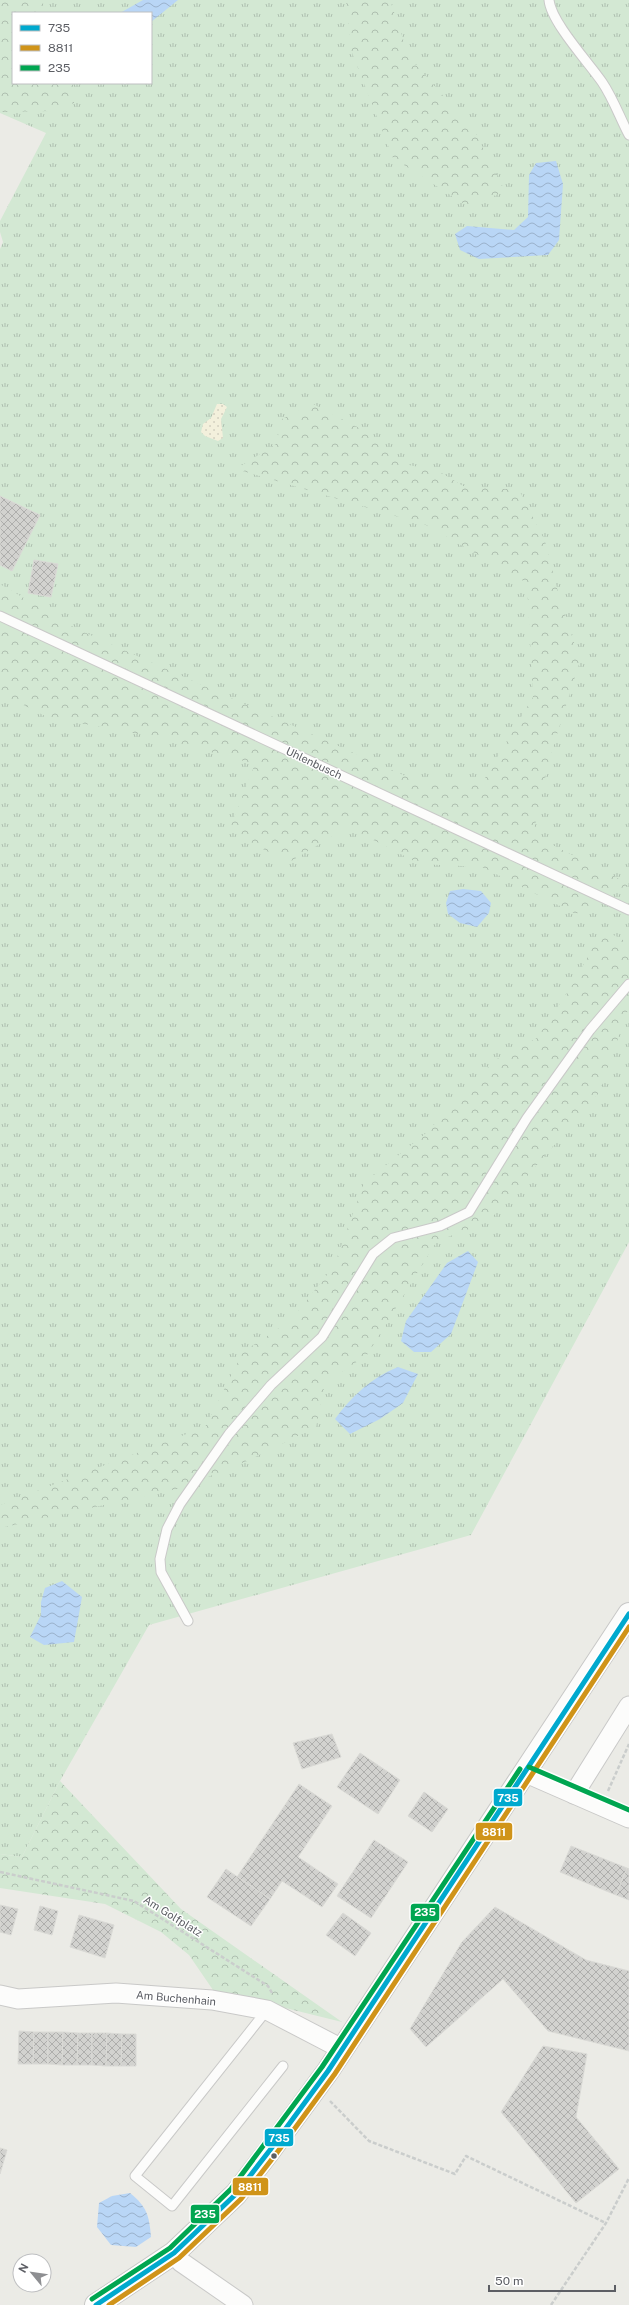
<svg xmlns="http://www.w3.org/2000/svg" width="629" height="2305" viewBox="0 0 629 2305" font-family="'Public Sans',sans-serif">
	<defs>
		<pattern id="grass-tufts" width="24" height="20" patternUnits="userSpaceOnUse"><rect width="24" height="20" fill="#d3e8d3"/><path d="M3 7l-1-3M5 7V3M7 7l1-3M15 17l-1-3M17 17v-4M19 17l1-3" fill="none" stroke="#aebfaf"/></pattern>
		<pattern id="forest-crowns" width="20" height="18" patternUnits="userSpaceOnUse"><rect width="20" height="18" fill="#d3e8d3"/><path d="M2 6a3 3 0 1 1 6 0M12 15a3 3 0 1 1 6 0" fill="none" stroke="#aebfaf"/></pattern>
		<pattern id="sand-dots" width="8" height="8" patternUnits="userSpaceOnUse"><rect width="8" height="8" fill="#f3f0dc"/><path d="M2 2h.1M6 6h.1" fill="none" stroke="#d3d0c0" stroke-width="1.8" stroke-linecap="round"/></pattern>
		<pattern id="water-waves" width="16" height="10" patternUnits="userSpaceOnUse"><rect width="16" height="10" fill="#b9d6f6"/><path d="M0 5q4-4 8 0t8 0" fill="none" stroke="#9ab1cb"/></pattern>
		<pattern id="building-cross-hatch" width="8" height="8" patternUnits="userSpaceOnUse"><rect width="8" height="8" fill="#d2d2cf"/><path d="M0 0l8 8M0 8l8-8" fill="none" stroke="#aeaeac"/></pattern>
	</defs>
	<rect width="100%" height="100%" fill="#ebebe6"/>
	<!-- grass -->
	<path fill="url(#grass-tufts)" fill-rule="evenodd" d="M0,0H629V1242L471,1535L149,1625L60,1781L22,1857L0,1854V249L3,242L0,232V221L46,133L0,113ZM13,13H151V83H13Z"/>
	<!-- forest -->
	<g fill="url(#forest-crowns)">
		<path d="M0,0H42L46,13H13V83H73L74,103L50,111L0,112Z"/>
		<path d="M346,0H390L409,57L475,132L505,191L469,207L393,158L351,50Z"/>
		<path d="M313,404L365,431L405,464L440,472L463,486L519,490L545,541L559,596L580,661L549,760L533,835L629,884L576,914L482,867L420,864L348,827L288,863L229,830L255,764L155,737L47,717L0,693V584L77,629L421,783H482L533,697L527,583L426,525L236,469L276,444L282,419Z"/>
		<path d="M602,929L629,943V1007L599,1093L488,1222L437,1241L367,1355L325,1383L316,1427L247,1461L181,1488L0,1528V1505L205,1427L243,1352L291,1320L334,1266L364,1183L426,1133L495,1060L537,1038L575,981Z"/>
		<path d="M60,1781L181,1909L342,2022L213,1990L189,1955L161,1932L105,1904L0,1888V1854L22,1857Z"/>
	</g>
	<!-- sand -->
	<path fill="url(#sand-dots)" d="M217,404H223L227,407L221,419L223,438L218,441L205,436L201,432L203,424L211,418Z"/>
	<!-- water -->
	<g fill="url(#water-waves)">
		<path d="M143,0H178L151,22V13H120Z"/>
		<path d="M556,161L563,184L559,240L548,255L479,259L460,250L455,234L467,226L514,230L528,217L529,175L536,163Z"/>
		<path d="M463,889L481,891L491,903L489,913L477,927L460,923L448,914L446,903L450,891Z"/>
		<path d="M468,1251L478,1262L451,1334L431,1352H414L401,1341L406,1321L447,1263Z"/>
		<path d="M398,1367L418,1374L403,1403L380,1419L350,1434L335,1419C351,1397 372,1377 398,1367Z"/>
		<path d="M62,1581L82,1597L74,1642L44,1645L30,1637L41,1615V1602L45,1588Z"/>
		<path d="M130,2193C147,2207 149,2215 151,2237L136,2247L111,2245L97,2227L99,2203L112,2196Z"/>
	</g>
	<!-- building -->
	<g fill="url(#building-cross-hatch)" stroke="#dadad6">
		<path d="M0,496L40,515L12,571L0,565Z"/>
		<path d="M34,560L58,564L51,597L28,593Z"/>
		<path d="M332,1734L341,1757L302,1769L293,1743Z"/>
		<path d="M360,1753L400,1780L378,1814L337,1787Z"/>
		<path d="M299,1784L332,1806L298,1857L338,1884L322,1907L282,1881L270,1899L237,1877Z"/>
		<path d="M424,1792L448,1809L432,1832L408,1816Z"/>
		<path d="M374,1840L408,1862L371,1918L337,1896Z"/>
		<path d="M571,1846L627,1868L616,1895L560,1872Z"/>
		<path d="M627,1868L629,1869V1900L616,1895Z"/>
		<path d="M226,1869L270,1899L251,1926L207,1897Z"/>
		<path d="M0,1905L18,1909L11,1935L0,1932Z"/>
		<path d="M40,1906L58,1911L52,1935L34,1930Z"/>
		<path d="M495,1907L586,1960L629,1971V2051L548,2031L503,1979L426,2047L410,2029L462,1942Z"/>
		<path d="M343,1913L371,1933L355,1956L326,1935Z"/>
		<path d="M79,1915L114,1925L105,1958L70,1947Z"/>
		<path d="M19,2031L34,2032L33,2064H18Z"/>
		<path d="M34,2032H48V2064H33Z"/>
		<path d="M48,2032H63L62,2065L48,2064Z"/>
		<path d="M63,2032L78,2033L77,2065H62Z"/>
		<path d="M78,2033H92V2065H77Z"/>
		<path d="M92,2033H107L106,2066L92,2065Z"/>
		<path d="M107,2033L122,2034L121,2066H106Z"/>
		<path d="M122,2034H136V2066H121Z"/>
		<path d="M543,2046L587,2054L576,2117L619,2169L576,2203L501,2112Z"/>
		<path d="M0,2148L7,2150L0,2174Z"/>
	</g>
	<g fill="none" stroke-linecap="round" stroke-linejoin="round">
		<!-- lane casing -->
		<g stroke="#c9c9c8" stroke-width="11">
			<g id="lane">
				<path d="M549,0C551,22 589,63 602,82C613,98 620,118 629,135"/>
				<path d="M0,616L629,910"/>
				<path d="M188,1621L161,1572L160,1559L167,1529L180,1504L229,1434L271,1385L322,1337L373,1254L393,1238L440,1226L469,1212L527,1118L590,1030L629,984"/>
				<path d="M267,2010L135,2176L172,2206L283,2066"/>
			</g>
		</g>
		<!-- street casing -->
		<g stroke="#c9c9c8" stroke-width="21">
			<g id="street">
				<path d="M526,1773L629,1818"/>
				<path d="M574,1794L629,1706"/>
				<path d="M0,1995L18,1999L116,1993L212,2000L267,2010L342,2049"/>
				<path d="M174,2253L181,2262L243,2305"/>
			</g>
		</g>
		<!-- secondary casing -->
		<g stroke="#c8c8c7" stroke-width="24">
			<path id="secondary" d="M96,2305L174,2253L236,2194L270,2150L328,2071L629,1614"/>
		</g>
		<!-- path -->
		<g stroke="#cacdcc" stroke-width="2.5" stroke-dasharray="4 2" stroke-linecap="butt">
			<path d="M608,1791L629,1744"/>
			<path d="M0,1872L134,1901L268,1986L272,1993"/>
			<path d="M330,2101L369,2141L455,2174L466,2156L606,2223"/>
			<path d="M551,2305L606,2223L629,2178"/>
		</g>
		<!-- lane -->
		<use href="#lane" stroke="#fcfcfb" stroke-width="9"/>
		<!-- street -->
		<use href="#street" stroke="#fcfcfb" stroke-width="19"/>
		<!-- secondary -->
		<use href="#secondary" stroke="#fcfcfb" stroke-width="22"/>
		<!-- bus-1 casing -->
		<g stroke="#fff" stroke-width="8">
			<path id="bus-1" d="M96,2305L174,2253L236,2194L270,2150L328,2071L629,1614"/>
		</g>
		<!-- bus-2 casing -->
		<g stroke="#fff" stroke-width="8">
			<path id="bus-2" d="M109,2305L179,2258L241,2199L276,2154L334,2075L629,1627"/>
		</g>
		<!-- bus-3 casing -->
		<g stroke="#fff" stroke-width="8">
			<g id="bus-3">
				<path d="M529,1767L629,1810"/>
				<path d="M92,2299L170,2248L231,2189L322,2067L520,1769"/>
			</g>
		</g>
		<!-- bus-1 -->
		<use href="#bus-1" stroke="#00a9ce" stroke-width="5"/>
		<!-- bus-2 -->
		<use href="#bus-2" stroke="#d09419" stroke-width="5"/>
		<!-- bus-3 -->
		<use href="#bus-3" stroke="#00a651" stroke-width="5"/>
	</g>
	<!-- markers -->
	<circle fill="#5c5e64" stroke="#fff" stroke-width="1.5" cx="274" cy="2156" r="3.5"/>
	<g text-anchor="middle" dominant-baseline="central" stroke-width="3" stroke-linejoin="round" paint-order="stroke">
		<!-- street labels -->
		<g font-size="11" fill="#5c5e64" stroke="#fff">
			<text transform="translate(314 763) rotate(25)">Uhlenbusch</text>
			<text transform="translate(173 1916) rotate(32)">Am Golfplatz</text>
			<text transform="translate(176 1998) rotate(5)">Am Buchenhain</text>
		</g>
	</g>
	<g stroke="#fff" stroke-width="1.5">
		<rect x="493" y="1788" width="30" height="19" rx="4" fill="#00a9ce"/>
		<rect x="475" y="1822" width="38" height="19" rx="4" fill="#d09419"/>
		<rect x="410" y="1903" width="30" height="19" rx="4" fill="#00a651"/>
		<rect x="264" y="2128" width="30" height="19" rx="4" fill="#00a9ce"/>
		<rect x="232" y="2177" width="37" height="19" rx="4" fill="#d09419"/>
		<rect x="190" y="2204" width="30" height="20" rx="4" fill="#00a651"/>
	</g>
	<g font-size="11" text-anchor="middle" font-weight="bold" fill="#fff">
		<text x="508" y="1802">735</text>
		<text x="494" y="1836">8811</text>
		<text x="425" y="1916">235</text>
		<text x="279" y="2142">735</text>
		<text x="250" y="2191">8811</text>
		<text x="205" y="2218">235</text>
	</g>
	<!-- legend -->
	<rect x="12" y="12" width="140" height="72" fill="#ffffff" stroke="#bebfc1"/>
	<rect x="20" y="25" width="20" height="6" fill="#00a9ce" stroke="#bebfc1"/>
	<text x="48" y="32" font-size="12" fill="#5c5e64">735</text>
	<rect x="20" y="45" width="20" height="6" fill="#d09419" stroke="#bebfc1"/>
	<text x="48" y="52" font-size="12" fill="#5c5e64">8811</text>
	<rect x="20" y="65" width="20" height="6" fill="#00a651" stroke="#bebfc1"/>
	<text x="48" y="72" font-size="12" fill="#5c5e64">235</text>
	<!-- north arrow -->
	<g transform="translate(32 2273) rotate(299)"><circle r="19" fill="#ffffff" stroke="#bebfc1"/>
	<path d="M0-3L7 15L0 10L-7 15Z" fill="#8e8f92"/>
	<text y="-6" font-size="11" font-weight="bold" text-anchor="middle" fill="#5c5e64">N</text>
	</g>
	<!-- scale -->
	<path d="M489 2285v6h126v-6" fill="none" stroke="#5c5e64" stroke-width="2"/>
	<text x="495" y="2285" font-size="12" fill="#5c5e64" stroke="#ffffff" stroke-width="3" paint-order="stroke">50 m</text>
</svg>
